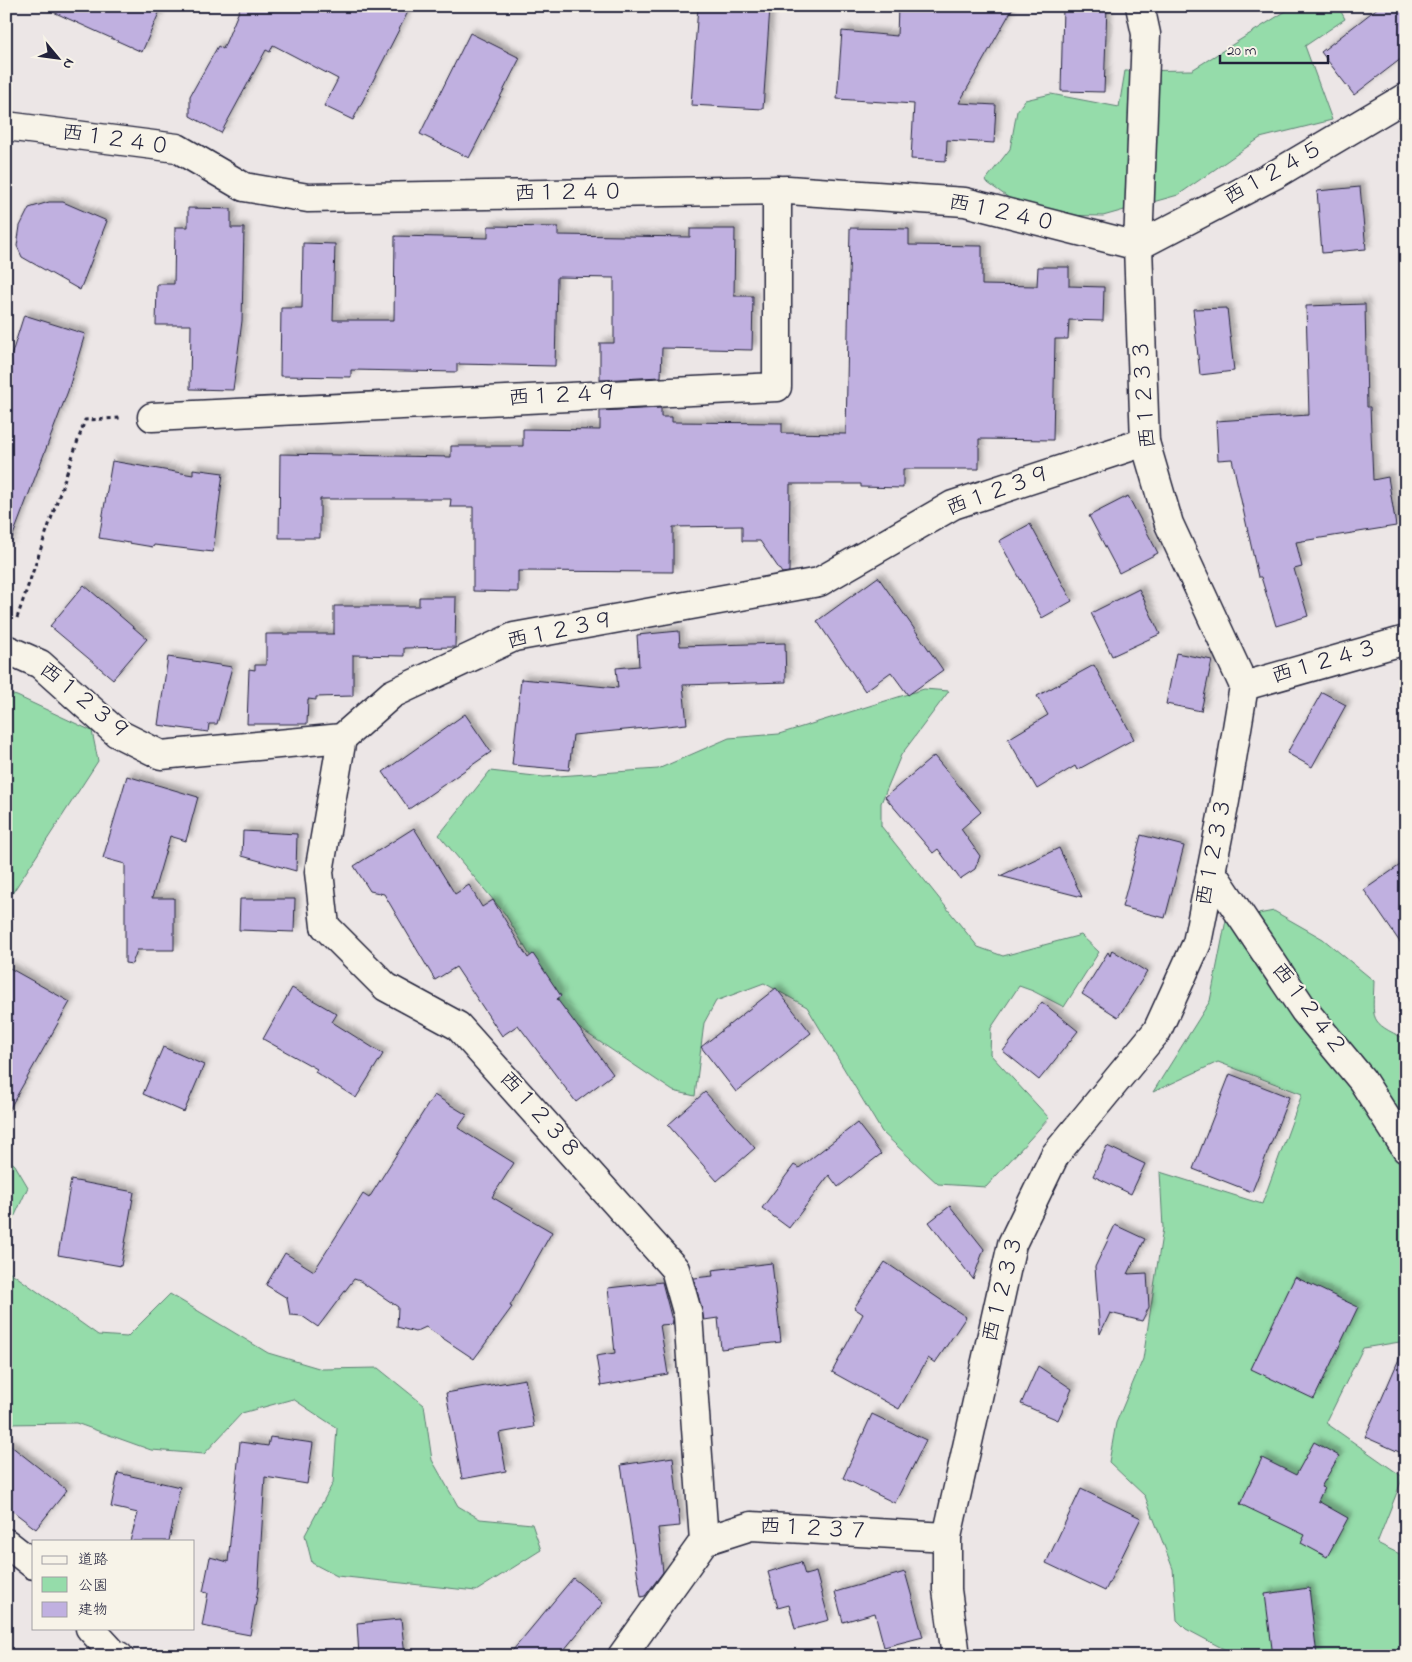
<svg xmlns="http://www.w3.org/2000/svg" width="1412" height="1662" viewBox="0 0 1412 1662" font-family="'Indie Flower','Klee One',sans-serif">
	<defs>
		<filter id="shadow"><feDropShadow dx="4.5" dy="-4.5" stdDeviation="2.5" flood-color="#0004"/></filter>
	</defs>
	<rect width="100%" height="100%" fill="#ece6e6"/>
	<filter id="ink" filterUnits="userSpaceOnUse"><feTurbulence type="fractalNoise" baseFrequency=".02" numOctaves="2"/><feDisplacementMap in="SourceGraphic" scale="10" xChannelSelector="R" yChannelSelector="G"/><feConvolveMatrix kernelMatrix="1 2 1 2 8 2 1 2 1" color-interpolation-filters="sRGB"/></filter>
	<g filter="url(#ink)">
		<!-- green -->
		<g fill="#95dcaa" stroke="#5c7f72">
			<path d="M1294,6H1338L1345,19L1305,46L1332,120L1260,138L1178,195L1103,216L1051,215L1016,203L985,181L1010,149L1017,111L1025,100L1051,94L1119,107L1125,71L1192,70Z"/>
			<path d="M924,689L949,691L901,755L881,803V826L978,947L1003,956L1081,935L1099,952L1064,1007L1033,991L1019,986L991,1028L990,1054L1049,1118L986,1187L938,1184L882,1132L807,1007L764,983L716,1001L704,1023L695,1096L673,1091L570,1022L505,914L439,835L490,771L544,777L658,769L729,738L779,734Z"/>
			<path d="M6,693L17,696L92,731L98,761L6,903Z"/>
			<path d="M1274,911L1323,939L1374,981C1373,1020 1368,1022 1406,1039V1341L1363,1348L1326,1423L1403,1477L1377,1543L1406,1557V1656H1354L1346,1653L1342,1656H1237L1186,1629L1177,1620L1173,1569L1145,1496L1109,1462L1116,1423L1143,1359L1163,1228L1160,1172L1262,1204L1302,1094L1218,1062L1153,1092L1210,1001L1226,920Z"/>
			<path d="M6,1157L15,1165L28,1187L6,1235Z"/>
			<path d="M6,1269L98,1335L127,1337L170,1294L268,1353L322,1369L378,1368L424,1405L432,1460L458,1506L480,1519L532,1524L541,1550L476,1591L337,1576L312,1563L305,1535L333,1483L337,1428L293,1399L242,1413L204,1454L151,1450L76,1423L6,1424Z"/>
		</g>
		<!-- building -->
		<g fill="#c0b0e0" stroke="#22223b" filter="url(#shadow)">
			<path d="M40,6H162L142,52Z"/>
			<path d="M241,6H411L353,120L324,106L338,79L273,45L270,52L266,50L221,133L190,116V96L218,46L223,49Z"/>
			<path d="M698,6L770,7L763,109L691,105Z"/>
			<path d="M898,6H1014L959,103L996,105L994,143L947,140L946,161L911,159L914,104L837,99L842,31L897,36Z"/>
			<path d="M1063,6H1107L1104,92L1061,91Z"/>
			<path d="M1380,6H1406V55L1354,95L1321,52Z"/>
			<path d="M470,33L520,58L469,158L420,134Z"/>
			<path d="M1360,187L1366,249L1322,253L1317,191Z"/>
			<path d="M49,202H63L107,221L80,290L22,257L17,246L20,226L29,208Z"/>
			<path d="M188,208L231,209V228H244L242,321L233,390L190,389L191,325H156L157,284H174L175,227H188Z"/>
			<path d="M488,226L558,227V235L690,237V229H735L734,296H753L752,350L662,348L661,377L600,380V343H614V278L557,277L555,366L457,364V372L351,370V377L280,376L281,308H302L303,243L335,244L333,320H394L395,236L488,238Z"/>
			<path d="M850,228L909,229V245L982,246V285L1037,286L1038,267H1069V286L1104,287L1103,321L1069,320L1068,339H1055L1053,440L979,439V469H903V488L861,487V484H790L789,572L782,573L760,541H742V526L673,527V572L518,571V592L473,591V507H450L451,499H320V538H279L280,454L451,457V446H523V429L600,430V411L661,408V417H672V422L782,423V433L846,434Z"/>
			<path d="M1365,304L1367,407H1370L1373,480L1388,477L1396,526L1296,542L1302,567L1294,569L1308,616L1276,626L1261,577H1258L1232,459L1218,460L1216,421L1309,415L1306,306Z"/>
			<path d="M1227,308L1234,371L1200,375L1193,309Z"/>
			<path d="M24,315L85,334L68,391L9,546L6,545V372Z"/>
			<path d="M112,461L193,475V469L223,473L213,552L154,545L153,547L99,538Z"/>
			<path d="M1128,496L1158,553L1119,573L1089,516Z"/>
			<path d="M1030,524L1072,601L1042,618L999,541Z"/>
			<path d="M878,577L943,670L908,695L891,672L865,691L817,621Z"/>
			<path d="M84,585L147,639L113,679L50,626Z"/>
			<path d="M1139,589L1160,634L1112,656L1091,613Z"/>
			<path d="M419,597H456L455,647L404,648V656L353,655V696L316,697V700L308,699L307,724H247L249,669L255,670V665H266V634H334V606H419Z"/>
			<path d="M679,631L680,646L785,643L786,682L683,685L687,724L573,735L569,770L512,765L521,679L618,688L616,668L639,666L637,635Z"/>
			<path d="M1176,653L1212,660L1201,711L1166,704Z"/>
			<path d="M168,657L232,667L217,724H209L208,732L158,725Z"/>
			<path d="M1094,665L1134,739L1077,770L1075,766L1037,789L1008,739L1048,715L1037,696Z"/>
			<path d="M1322,692L1346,705L1312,767L1287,753Z"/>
			<path d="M465,714L491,752L409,809L383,772Z"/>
			<path d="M934,756L981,812L961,829L980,856L975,869L960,879L938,849L933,853L885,797Z"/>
			<path d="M127,776L198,797L186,841L170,836L152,898H174V950H137L132,964L125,963V864L103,858Z"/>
			<path d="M414,828L455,894L469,885L482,907L493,900L528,958L533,954L561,996L557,999L613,1074L576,1102L518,1025L502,1036L456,967L435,980L384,894L370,891L354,866Z"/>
			<path d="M243,831L297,834L296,871L242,856Z"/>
			<path d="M1141,835L1184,846L1165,918L1122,907Z"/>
			<path d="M1059,848L1082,897L1000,876Z"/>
			<path d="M1406,861V951L1364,890Z"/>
			<path d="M240,899H295L294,932L239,930Z"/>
			<path d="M1112,950L1147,972L1118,1017L1082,994L1108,952L1110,956Z"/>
			<path d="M6,966L70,1002L6,1115Z"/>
			<path d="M292,988L337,1014L332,1022L383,1054L356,1098L315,1072L317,1069L263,1039Z"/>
			<path d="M776,988L811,1033L736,1092L701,1047Z"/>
			<path d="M1042,1002L1078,1031L1039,1080L1003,1051Z"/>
			<path d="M163,1047L204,1065L184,1112L143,1094Z"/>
			<path d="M1230,1074L1289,1097L1252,1192L1193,1169Z"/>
			<path d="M705,1092L755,1148L717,1181L668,1125Z"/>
			<path d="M434,1095L467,1115L458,1128L514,1163L492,1197L552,1232L510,1306L512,1307L474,1359L426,1327L415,1332L397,1327L398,1307L360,1281L354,1279L318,1327L302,1316L290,1315L287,1298L266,1285L285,1253L314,1271L363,1194L369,1198Z"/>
			<path d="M857,1123L881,1154L838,1187L829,1175L789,1228L762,1208L794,1165L799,1168Z"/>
			<path d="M1107,1146L1145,1164L1131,1194L1093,1176Z"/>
			<path d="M71,1180L134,1192L121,1266L58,1255Z"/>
			<path d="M950,1206L984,1249L973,1279L929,1222Z"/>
			<path d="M1115,1225L1145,1239L1128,1274L1147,1273L1149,1307L1142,1321L1110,1313L1100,1334L1095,1267Z"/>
			<path d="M885,1262L966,1317L935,1363L928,1358L899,1409L832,1372L863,1314L854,1308Z"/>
			<path d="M772,1263L781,1342L721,1349L718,1318L704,1320L694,1278L713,1276L712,1270Z"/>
			<path d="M1295,1277L1358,1307L1314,1399L1251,1369Z"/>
			<path d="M662,1282L673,1324L660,1325L668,1374L601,1386L596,1356L615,1353L608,1288Z"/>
			<path d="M1406,1343V1455L1365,1437Z"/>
			<path d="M1038,1366L1072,1389L1058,1420L1021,1404Z"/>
			<path d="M525,1379L534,1427L499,1433L506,1471L462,1479L446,1393Z"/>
			<path d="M872,1414L926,1440L895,1503L843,1478Z"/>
			<path d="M270,1437L313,1443L307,1484L265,1477L258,1590L250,1635L202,1626L208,1593L203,1592L210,1557L228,1562L240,1442L268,1446Z"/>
			<path d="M6,1442L67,1490L36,1529L6,1506Z"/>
			<path d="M1314,1442L1339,1456L1321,1487L1324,1488L1318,1501L1348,1518L1327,1557L1301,1543L1305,1535L1240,1504L1262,1458L1296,1475Z"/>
			<path d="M673,1457L680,1526L658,1528L663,1572L645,1596L641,1597L621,1465Z"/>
			<path d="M118,1473L180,1487L169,1541H130L138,1513L111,1507Z"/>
			<path d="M1081,1489L1141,1518L1105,1591L1046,1563Z"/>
			<path d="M801,1562L805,1575L816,1572L829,1620L795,1629L789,1605L778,1608L768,1572Z"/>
			<path d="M905,1572L923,1637L884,1647L875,1613L843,1622L835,1592Z"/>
			<path d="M573,1578L603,1603L578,1633L559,1656H508Z"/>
			<path d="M1309,1588L1317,1656H1273L1265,1594Z"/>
			<path d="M401,1619L405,1656H359L357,1623Z"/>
		</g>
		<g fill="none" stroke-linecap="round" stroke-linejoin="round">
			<!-- street casing -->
			<g stroke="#22223b" stroke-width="31">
				<g id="street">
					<path d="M6,126L177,148L244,187L308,198L788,190L965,202L1138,246L1276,174L1406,97"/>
					<path d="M152,417L777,387V190"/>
					<path d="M6,649L40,664L117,733L161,755L342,738L392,694L514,637L819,582L953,505L1145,442"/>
					<path d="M1244,686L1406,640"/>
					<path d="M342,738L319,872L325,926L386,987L458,1026L675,1269L688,1315L704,1541"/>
					<path d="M1211,871L1304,1010L1362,1080L1406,1149"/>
					<path d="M6,1543L34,1565"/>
					<path d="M90,1628L113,1653L119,1656"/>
					<path d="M622,1656L704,1541L751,1526L947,1537"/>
					<path d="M956,1656L947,1590V1537L1012,1244L1055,1155L1157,1031L1197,943L1225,801L1244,686L1169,524L1145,442L1138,246L1146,34L1140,6"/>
				</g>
			</g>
			<!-- path -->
			<path stroke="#22223b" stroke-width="3" stroke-dasharray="4 4" stroke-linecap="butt" d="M17,618L85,420L121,418"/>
			<!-- street -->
			<use href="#street" stroke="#f7f3e8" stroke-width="28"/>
		</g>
	</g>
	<g text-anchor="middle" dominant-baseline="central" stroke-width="4.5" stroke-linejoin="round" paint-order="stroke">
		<!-- street labels -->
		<g font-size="22" fill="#22223b" stroke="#f7f3e8">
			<text transform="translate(116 141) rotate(8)">西１２４０</text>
			<text transform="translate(1274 174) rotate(-29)">西１２４５</text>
			<text transform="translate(569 194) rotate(-1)">西１２４０</text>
			<text transform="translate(1002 214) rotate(12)">西１２４０</text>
			<text transform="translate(1146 394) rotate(-94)">西１２３３</text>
			<text transform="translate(563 397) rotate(-3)">西１２４９</text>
			<text transform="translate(999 492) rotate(-20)">西１２３９</text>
			<text transform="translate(561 632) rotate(-12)">西１２３９</text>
			<text transform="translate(1325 663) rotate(-16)">西１２４３</text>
			<text transform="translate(84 702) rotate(39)">西１２３９</text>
			<text transform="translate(1215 852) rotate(-79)">西１２３３</text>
			<text transform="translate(1308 1010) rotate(53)">西１２４２</text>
			<text transform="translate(539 1116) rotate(48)">西１２３８</text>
			<text transform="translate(1004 1289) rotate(-76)">西１２３３</text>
			<text transform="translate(814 1530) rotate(3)">西１２３７</text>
		</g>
	</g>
	<!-- margin -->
	<rect width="1412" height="1662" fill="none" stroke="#f7f3e8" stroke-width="25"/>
	<rect x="12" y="12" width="1387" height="1637" fill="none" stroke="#22223b" stroke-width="2" filter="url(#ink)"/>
	<!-- legend -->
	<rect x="32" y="1540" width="162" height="90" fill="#f7f3e8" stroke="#a29fa3"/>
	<rect x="42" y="1556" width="25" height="8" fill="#f7f3e8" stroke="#a29fa3"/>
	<text x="78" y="1564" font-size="15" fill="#22223b">道路</text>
	<rect x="42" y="1577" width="25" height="15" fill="#95dcaa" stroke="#a29fa3"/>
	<text x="78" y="1590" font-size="15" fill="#22223b">公園</text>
	<rect x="42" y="1602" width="25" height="15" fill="#c0b0e0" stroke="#a29fa3"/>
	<text x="78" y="1614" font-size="15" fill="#22223b">建物</text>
	<!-- north arrow -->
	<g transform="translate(58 58) rotate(119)" stroke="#f7f3e8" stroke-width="4" paint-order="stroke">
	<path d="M0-4L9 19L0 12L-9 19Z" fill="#22223b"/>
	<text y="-8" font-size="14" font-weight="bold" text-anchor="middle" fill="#22223b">N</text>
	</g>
	<!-- scale -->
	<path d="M1220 55v8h108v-8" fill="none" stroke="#22223b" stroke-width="2.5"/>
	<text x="1227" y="55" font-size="15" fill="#22223b" stroke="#f7f3e8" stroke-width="4" paint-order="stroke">20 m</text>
</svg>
